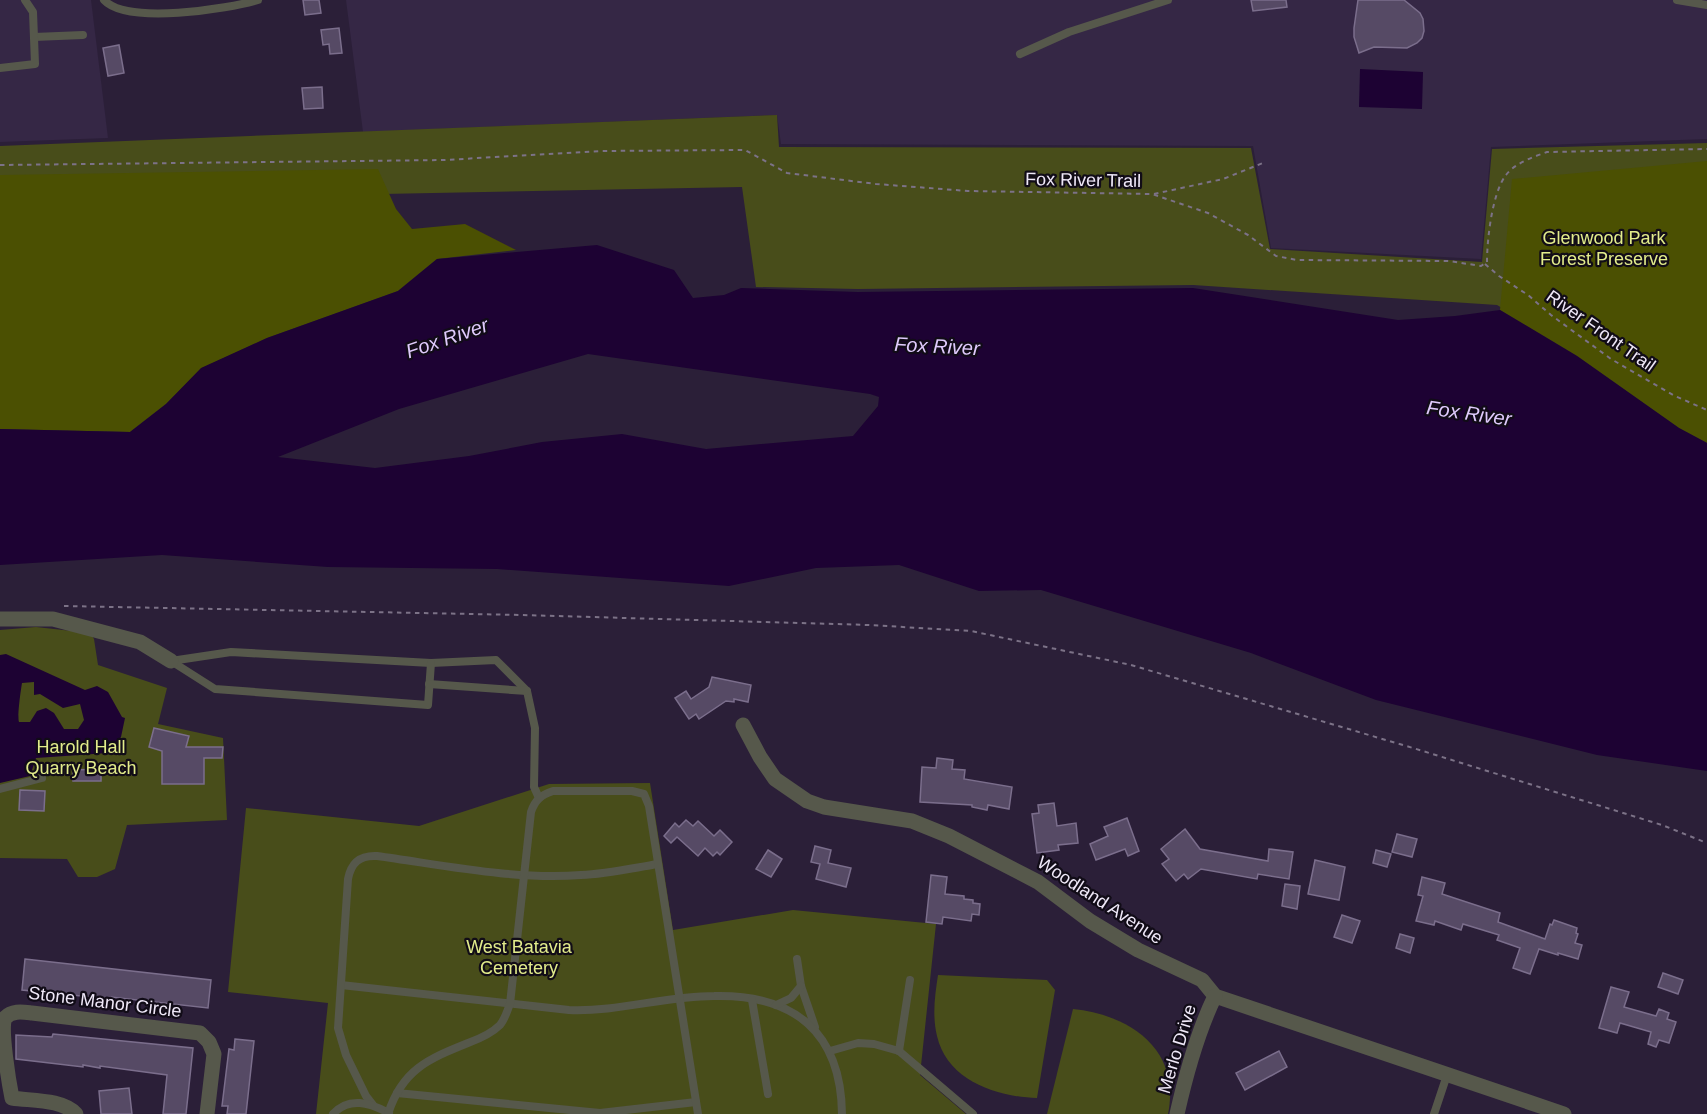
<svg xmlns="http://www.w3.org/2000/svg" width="1707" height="1114" viewBox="0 0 1707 1114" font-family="Helvetica,sans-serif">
	<rect width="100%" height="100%" fill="#2b1f38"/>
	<!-- built -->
	<g fill="#352745">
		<path d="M0,0H91L108,138L0,142Z"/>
		<path d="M346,0H1707V139L1491,147L1481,259L1271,248L1253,146L781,144L777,115L363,132Z"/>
	</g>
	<!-- green -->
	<g fill="#484d1a">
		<path d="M777,115L779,147L1251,148L1270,249L1482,262L1492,149L1707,143V437L1579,353L1497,305L1193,285L858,289L756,287L742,187L178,198L0,426V146Z"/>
		<path d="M36,627L90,633L94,639L98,665L167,688L158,724L223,738L227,820L127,825L115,869L97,877H78L67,859L0,858V630Z"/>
		<path d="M650,783L673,930L793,910L936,924L920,1075L966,1114H316L328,1003L228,992L246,808L419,826L549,784Z"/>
		<path d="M938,975L1047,980L1055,990L1037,1098C996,1097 947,1080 937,1036C932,1015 935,995 938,975Z"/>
		<path d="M1073,1009C1131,1015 1181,1050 1168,1114H1047Z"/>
	</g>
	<!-- forest -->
	<g fill="#4b5002">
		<path d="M1707,161V443L1679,428L1577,356L1500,310L1512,179Z"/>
		<path d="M378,169L396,209L412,229L465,224L516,250L437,259L398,291L267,338L202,368L166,404L130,432L0,429V175Z"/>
	</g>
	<!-- water -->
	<g fill="#1d0233" fill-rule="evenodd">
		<path d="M1360,69L1423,72L1422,109L1359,107Z"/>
		<path d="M597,245L674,270L693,298L724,295L741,288L858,292L1193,288L1398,320L1455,316L1500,310L1577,356L1679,428L1707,443V771L1597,755L1376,700L1251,653L1041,590L979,591L899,565L816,568L729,586L497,569L328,567L162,555L0,565V429L130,432L166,404L201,368L267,338L398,291L437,259ZM588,354L870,394L879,397L878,406L853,436L706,449L622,434L542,442L469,456L375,468L278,457L399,409Z"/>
		<path d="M6,654L85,690L97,686L108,692L122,717L125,718L121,737L108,753L36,758L30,776L0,783V655ZM34,682V695L40,694L63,708L80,704L84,720L78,729H64L54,713L46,708L37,711L30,722H19C17,717 21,689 22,683Z"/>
	</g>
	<!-- building -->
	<g fill="#564a65" stroke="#7b6e8c" stroke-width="1.5">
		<path d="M303,0H319L321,13L305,15Z"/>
		<path d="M1251,0H1286L1287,7L1253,11Z"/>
		<path d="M1358,0H1404L1420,13L1423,19L1424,31L1422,38L1417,43L1407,48L1374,47L1359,53L1354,37V28Z"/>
		<path d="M339,28L342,53L330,54L329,44L323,45L321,30Z"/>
		<path d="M119,45L124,73L108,76L103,48Z"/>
		<path d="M322,87L323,108L304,109L302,88Z"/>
		<path d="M712,677L751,685L748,702L734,699V702L726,701L699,719L696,714L689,719L675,698L686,691L691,699L709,687Z"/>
		<path d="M154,728L189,736L186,747H223L222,758H204V784H162V751L149,747Z"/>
		<path d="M937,758L953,760L952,769L965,770L964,779L1012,787L1009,809L988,805L987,810L972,807V805L920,802L922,767L936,768Z"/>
		<path d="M101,769V781H73V770Z"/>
		<path d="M20,790L45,791L44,811L19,810Z"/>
		<path d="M1054,803L1057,826L1076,823L1078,843L1058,845L1059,850L1037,853L1032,814L1039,813L1038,805Z"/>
		<path d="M1127,818L1139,851L1128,856L1125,849L1096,860L1090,844L1108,836L1104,827Z"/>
		<path d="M686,820L693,826L698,821L714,836L720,830L732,842L720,855L717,852L713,856L705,848L698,856L677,837L671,843L664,836L675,823L679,827Z"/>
		<path d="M1185,829L1200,849L1268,861L1269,849L1293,852L1289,879L1258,874L1257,879L1201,869L1188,879L1184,874L1176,881L1162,864L1169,859L1161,849Z"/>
		<path d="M1397,834L1417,839L1412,857L1392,852Z"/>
		<path d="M815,846L831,850L828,863L851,868L846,887L816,879L820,864L811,862Z"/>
		<path d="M768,850L782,859L771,877L756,869Z"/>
		<path d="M1376,850L1391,854L1387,867L1373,863Z"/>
		<path d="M1315,860L1345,867L1339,900L1308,894Z"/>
		<path d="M931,875L947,877L945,894L964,896V899L973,900V903L980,904L979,915L972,914L971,921L943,917L942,924L926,922Z"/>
		<path d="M1422,877L1445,883L1442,894L1500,913L1498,922L1545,939L1550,924L1552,925L1554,920L1577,928L1576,933L1578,934L1575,943L1582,945L1578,959L1558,953V955L1539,949L1530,974L1513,968L1520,948L1497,940L1499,935L1463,924L1461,930L1435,921L1434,925L1416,921L1423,896L1418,895Z"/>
		<path d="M1285,884L1300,886L1297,909L1282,906Z"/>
		<path d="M1342,915L1360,921L1352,943L1334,937Z"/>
		<path d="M1400,934L1414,938L1410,953L1396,948Z"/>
		<path d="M25,959L211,980L208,1008L111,997V999L22,990Z"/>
		<path d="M1663,973L1683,980L1678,994L1658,987Z"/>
		<path d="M1611,987L1629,992L1624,1007L1656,1016L1659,1009L1669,1013L1667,1019L1676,1022L1669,1043L1659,1040L1656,1047L1648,1044L1651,1032L1620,1023L1617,1033L1599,1028Z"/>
		<path d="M53,1034L193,1048L186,1114H163L167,1075L100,1066V1068L83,1065V1067L16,1059V1035L52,1037Z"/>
		<path d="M235,1039L254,1041L246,1114H227L228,1106H222L229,1049L234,1050Z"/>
		<path d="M1279,1051L1287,1067L1245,1090L1236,1073Z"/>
		<path d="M129,1088L132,1114H101L99,1091Z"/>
	</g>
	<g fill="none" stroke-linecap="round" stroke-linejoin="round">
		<!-- path -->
		<g stroke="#7c7287" stroke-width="2" stroke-dasharray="4.5 4.5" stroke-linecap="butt">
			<path d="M0,165L444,160L601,151L745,150L787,173L876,184L968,191L1152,194L1208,213L1248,235L1276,256L1297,260L1449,261L1481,266L1487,262C1487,240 1492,193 1506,175C1515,163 1533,157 1547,152L1707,149"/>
			<path d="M1154,194L1223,179L1263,163"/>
			<path d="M1485,264L1499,276L1528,295L1551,315L1611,359L1675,396L1707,410"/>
			<path d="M64,606L522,615L869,625L971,631L1131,665L1413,748L1662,825L1707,843"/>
		</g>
		<!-- service -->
		<g stroke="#56584b" stroke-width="8">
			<path d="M104,0C127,25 228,9 258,0"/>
			<path d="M1677,0L1707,5"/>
			<path d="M34,37L83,35"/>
			<path d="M1020,54L1069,32L1168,0"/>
			<path d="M0,68L35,64L33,12L25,0"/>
			<path d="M171,661L231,652L431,663L496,660L527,691L535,728L534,787L539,798"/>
			<path d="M171,661L215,689L428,705L431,663"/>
			<path d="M429,684L527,691"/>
			<path d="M0,789L42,778"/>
			<path d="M797,959L801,986L815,1027"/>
			<path d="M341,985L569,1010C618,1012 665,996 714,996C794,994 841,1032 842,1114"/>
			<path d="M752,1000L768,1094"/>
			<path d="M776,1005L791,998L801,986"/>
			<path d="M830,1051L858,1043L874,1044L899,1051L973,1114"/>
			<path d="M899,1051L910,980"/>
			<path d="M397,1093L600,1113L696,1102"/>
			<path d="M373,1105L366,1096L346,1055L338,1028L348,879C351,863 359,855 377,856C443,865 513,880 581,875C607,874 633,868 658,864"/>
			<path d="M333,1114C349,1096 370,1103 389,1113"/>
			<path d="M388,1114C402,1070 428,1059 468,1043C479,1039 491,1034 500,1025C505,1019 507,1011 510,1004L531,812C535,800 541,795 553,791H632L644,794L649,806L698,1114"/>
			<path d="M1434,1114L1447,1075"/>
		</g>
		<!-- minor -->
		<g stroke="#56584b" stroke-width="15">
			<path d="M0,619H53L140,642L171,661"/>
			<path d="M743,725L760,757L775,779L807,801L824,807L912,821L949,836L1038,882L1090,921L1138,950L1202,980L1215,996L1564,1114"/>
			<path d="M76,1114C62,1099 32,1101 12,1098C9,1083 0,1029 5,1018C12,1010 23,1012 32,1013L200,1033L209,1042L214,1054L207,1114"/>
			<path d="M1177,1114C1186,1074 1197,1033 1215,996"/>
		</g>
	</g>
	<g text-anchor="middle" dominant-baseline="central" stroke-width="4.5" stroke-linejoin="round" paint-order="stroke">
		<!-- street labels -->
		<g font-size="18" fill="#efe8f8" stroke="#110c17">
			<text transform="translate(1083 180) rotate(1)">Fox River Trail</text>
			<text transform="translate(1601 331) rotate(35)">River Front Trail</text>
			<text transform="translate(1100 900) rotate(33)">Woodland Avenue</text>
			<text transform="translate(105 1002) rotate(7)">Stone Manor Circle</text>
			<text transform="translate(1177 1049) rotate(-73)">Merlo Drive</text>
		</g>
		<!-- park labels -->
		<g font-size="18" fill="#e2ec8b" stroke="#110c17">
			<text x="1604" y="238">Glenwood Park<tspan x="1604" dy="21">Forest Preserve</tspan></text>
			<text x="81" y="747">Harold Hall<tspan x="81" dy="21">Quarry Beach</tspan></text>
			<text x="519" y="947">West Batavia<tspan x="519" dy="21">Cemetery</tspan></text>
		</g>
		<!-- water labels -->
		<g font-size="20" font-style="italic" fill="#dfcafc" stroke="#110c17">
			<text transform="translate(447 338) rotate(-19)">Fox River</text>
			<text transform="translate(937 346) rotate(3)">Fox River</text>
			<text transform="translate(1469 413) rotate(8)">Fox River</text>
		</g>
	</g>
</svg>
